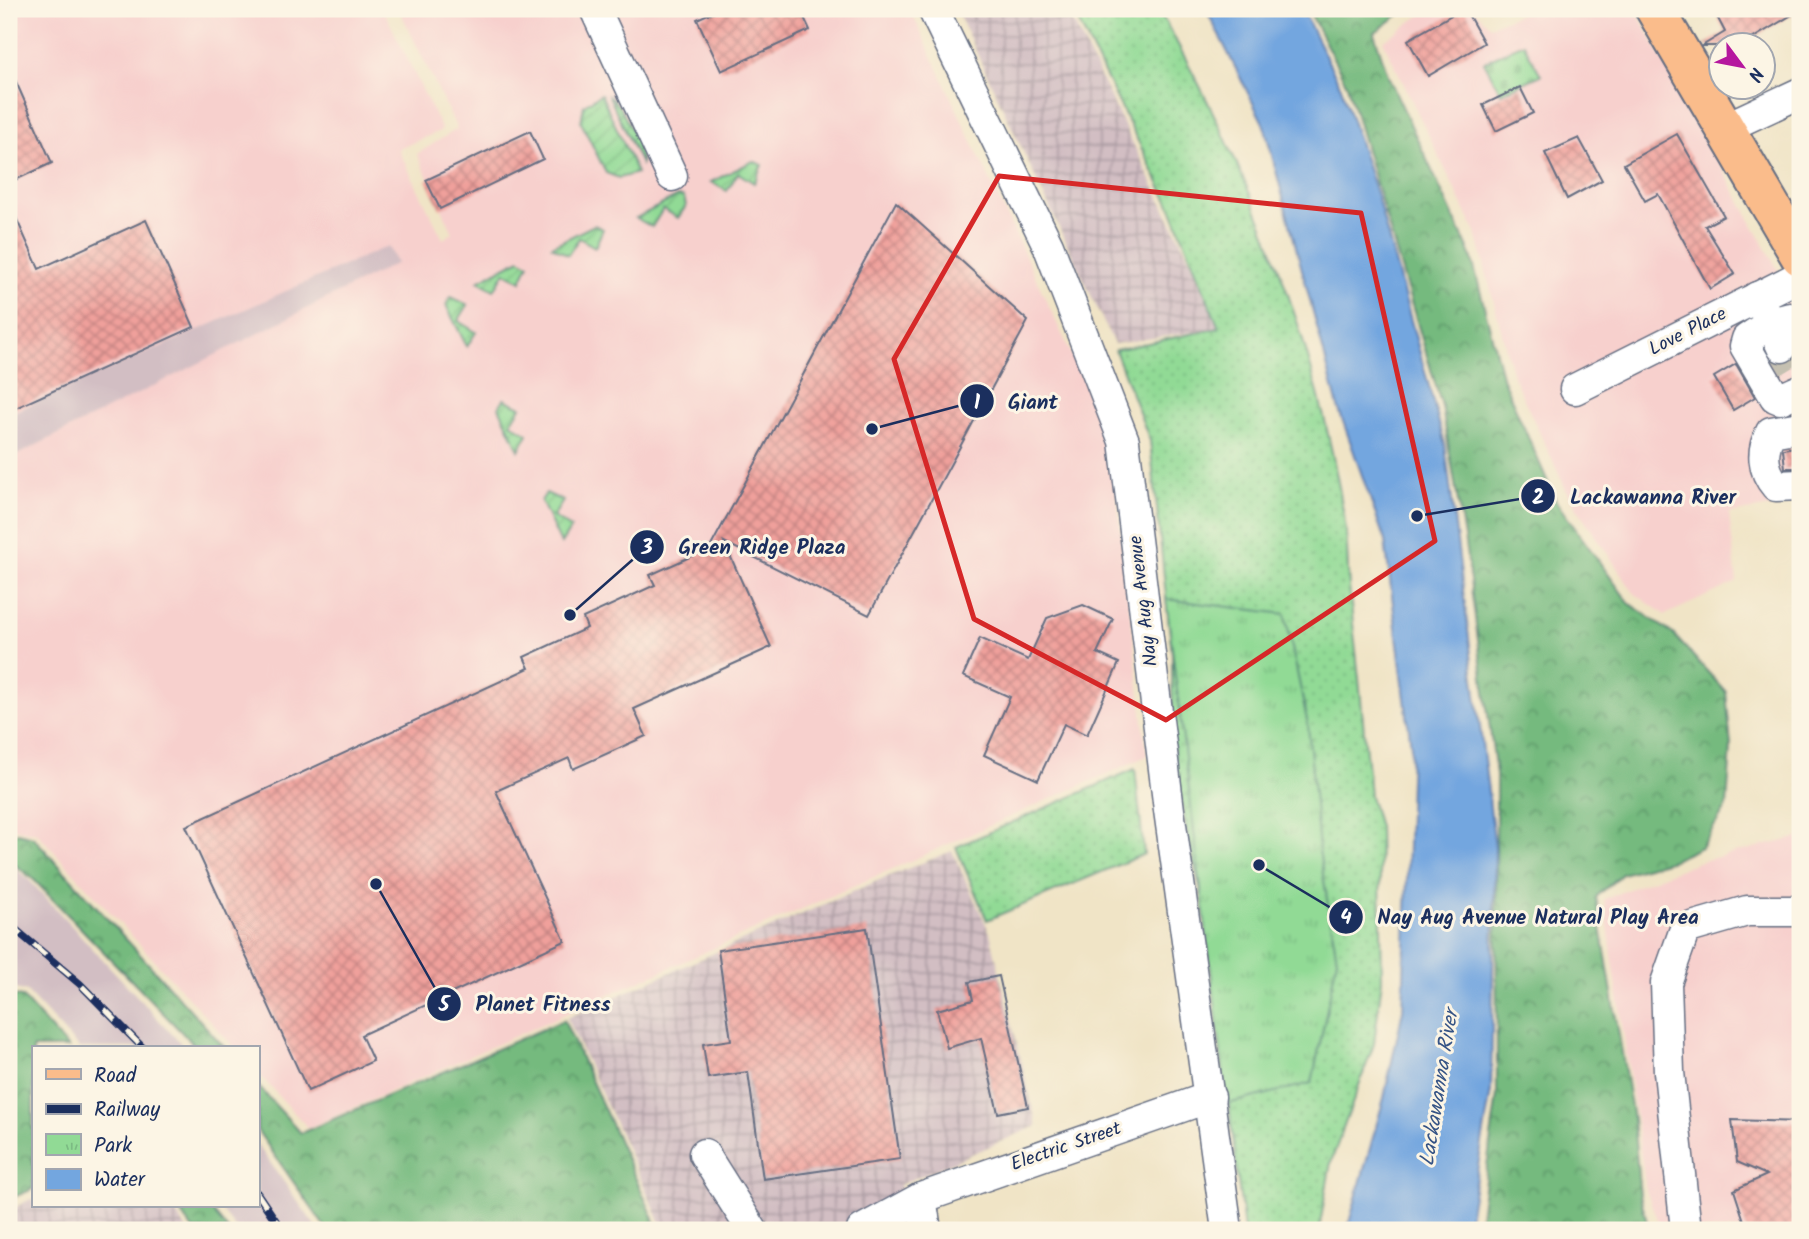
<svg xmlns="http://www.w3.org/2000/svg" width="1809" height="1239" viewBox="0 0 1809 1239" font-family="Kalam,sans-serif">
	<defs>
		<pattern id="industrial-grid" width="8" height="8" patternUnits="userSpaceOnUse" patternTransform="scale(1.75)"><rect width="8" height="8" fill="#d2bec3"/><path d="M0 4h8M4 0v8" fill="none" stroke="#aa9ba2"/></pattern>
		<pattern id="grass-dots" width="8" height="8" patternUnits="userSpaceOnUse" patternTransform="scale(1.75)"><rect width="8" height="8" fill="#91da95"/><path d="M2 2h.1M6 6h.1" fill="none" stroke="#7cbb83" stroke-width="1.8" stroke-linecap="round"/></pattern>
		<pattern id="forest-crowns" width="20" height="18" patternUnits="userSpaceOnUse" patternTransform="scale(1.75)"><rect width="20" height="18" fill="#74ba7e"/><path d="M2 6a3 3 0 1 1 6 0M12 15a3 3 0 1 1 6 0" fill="none" stroke="#5e986a"/></pattern>
		<pattern id="cemetery-stones" width="16" height="16" patternUnits="userSpaceOnUse" patternTransform="scale(1.75)"><rect width="16" height="16" fill="#91da95"/><path d="M2 7V4a2 2 0 0 1 4 0v3zM10 15v-3a2 2 0 0 1 4 0v3z" fill="#7cbb83"/></pattern>
		<pattern id="park-tufts" width="24" height="20" patternUnits="userSpaceOnUse" patternTransform="scale(1.75)"><rect width="24" height="20" fill="#91da95"/><path d="M3 7l-1-3M5 7V3M7 7l1-3M15 17l-1-3M17 17v-4M19 17l1-3" fill="none" stroke="#7cbb83"/></pattern>
		<pattern id="garden-furrows" width="10" height="10" patternUnits="userSpaceOnUse" patternTransform="scale(1.75)"><rect width="10" height="10" fill="#91da95"/><path d="M-1 1l2-2M0 10L10 0M9 11l2-2" fill="none" stroke="#7cbb83"/></pattern>
		<pattern id="building-cross-hatch" width="8" height="8" patternUnits="userSpaceOnUse" patternTransform="scale(1.75)"><rect width="8" height="8" fill="#f0a09b"/><path d="M0 0l8 8M0 8l8-8" fill="none" stroke="#c28382"/></pattern>
	</defs>
	<rect width="100%" height="100%" fill="#fcf5e5"/>
	<filter id="ink" filterUnits="userSpaceOnUse"><feTurbulence type="fractalNoise" baseFrequency=".0143" numOctaves="2"/><feDisplacementMap in="SourceGraphic" scale="14" xChannelSelector="R" yChannelSelector="G"/><feConvolveMatrix kernelMatrix="1 2 1 2 8 2 1 2 1" color-interpolation-filters="sRGB"/></filter>
	<filter id="wash" filterUnits="userSpaceOnUse"><feTurbulence type="fractalNoise" baseFrequency=".00686" numOctaves="4" result="noise"/><feDisplacementMap in="SourceGraphic" scale="28" xChannelSelector="R" yChannelSelector="G"/><feGaussianBlur stdDeviation="1.57" result="paint"/><feColorMatrix in="noise" values="0 0 0 0 0 0 0 0 0 0 0 0 0 0 0 0 0 1.4 0 .05"/><feComposite in="paint" operator="in"/></filter>
	<g filter="url(#wash)">
		<rect width="100%" height="100%" fill="#f0e4c6"/>
		<!-- built -->
		<g fill="#f7d0cd">
			<path d="M26,9H383L442,130L398,149L443,239L453,233L417,154L457,129L399,9H910L1105,426L1114,473L1147,756L308,1128L257,1072V1048H235L37,833L9,827V459L396,262L388,247L9,414V12L11,15Z"/>
			<path d="M1430,9H1473L1490,26L1533,9H1635L1800,310V502L1729,514L1737,582L1665,615L1634,593L1569,496L1513,376L1476,233L1383,41Z"/>
			<path d="M1800,837V1230H1661L1646,1190L1604,899L1698,862Z"/>
		</g>
		<!-- industrial -->
		<g fill="url(#industrial-grid)">
			<path d="M956,9H1067L1200,280L1218,328L1114,344Z"/>
			<path d="M952,851L990,933L1037,1126L899,1185L908,1230H664L567,1018L879,880Z"/>
			<path d="M33,1198V1206H171L187,1230H9V1210Z"/>
		</g>
		<!-- railway -->
		<g fill="#d2bec3">
			<path d="M388,246L397,263L9,459V414Z"/>
			<path d="M9,863L29,880L185,1048H79L26,991L9,988Z"/>
			<path d="M257,1144L318,1230H237L218,1206H257Z"/>
		</g>
		<!-- grass -->
		<g fill="url(#grass-dots)" stroke="#56847a" stroke-width="2">
			<path d="M1072,9H1158C1247,163 1318,345 1345,523C1348,543 1347,565 1349,586C1357,656 1364,726 1370,796L1379,827L1382,979L1374,1044L1331,1162L1319,1230H1244L1206,914L1186,828L1173,743L1172,654L1150,441L1115,350L1219,328L1170,205Z"/>
			<path d="M1135,769L1144,854L987,920L956,847Z"/>
		</g>
		<!-- forest -->
		<g fill="url(#forest-crowns)" stroke="#48746e" stroke-width="2">
			<path d="M1308,9H1407L1374,33L1389,78L1471,255L1503,380L1557,503L1629,603L1673,634L1726,692L1731,746L1727,806L1701,847L1673,860L1622,874L1596,897L1633,1119L1640,1196L1649,1230H1478L1497,1095L1496,774L1465,543L1442,407L1347,85Z"/>
			<path d="M9,831L33,837L225,1048H197L34,880L9,860Z"/>
			<path d="M9,995L22,997L68,1048H33V1189L9,1199Z"/>
			<path d="M564,1020L659,1230H327L257,1130V1085L301,1133Z"/>
			<path d="M177,1206H208L228,1230H193Z"/>
		</g>
		<!-- cemetery -->
		<path fill="url(#cemetery-stones)" stroke="#56847a" stroke-width="2" d="M1523,43L1541,75L1501,93L1484,62Z"/>
		<!-- park -->
		<path fill="url(#park-tufts)" stroke="#56847a" stroke-width="2" d="M1166,599L1285,614L1308,725L1319,850L1337,959L1312,1083L1227,1104Z"/>
		<!-- garden -->
		<g fill="url(#garden-furrows)" stroke="#56847a" stroke-width="2">
			<path d="M601,94L637,173L619,178L606,173L581,122L584,105Z"/>
			<path d="M609,96C621,104 644,149 641,164Z"/>
			<path d="M753,161L762,165L754,183L738,173L727,191L711,182Z"/>
			<path d="M678,196L684,197L686,206L678,218L663,209L652,227L636,218Z"/>
			<path d="M594,225L603,229L595,247L579,238L568,255L552,246Z"/>
			<path d="M520,259L529,264L521,281L505,272L494,290L478,281Z"/>
			<path d="M451,297L468,305L458,321L476,332L467,347L446,305Z"/>
			<path d="M504,399L521,407L511,423L528,434L519,450L499,407Z"/>
			<path d="M546,493L563,501L553,517L571,528L561,544L541,501Z"/>
		</g>
		<!-- water -->
		<path fill="#73a6df" stroke="#476a9e" stroke-width="2" d="M1206,9H1302L1341,87L1377,196L1445,445L1495,847L1491,1091L1467,1230H1347L1384,1098L1403,1010L1411,746L1385,541L1338,407L1264,125Z"/>
		<g id="blocks">
			<!-- building -->
			<g fill="url(#building-cross-hatch)">
				<path d="M719,9H800L810,30L721,71L697,19Z"/>
				<path d="M1462,9H1465L1484,43L1428,76L1408,40Z"/>
				<path d="M1713,9H1800V10L1740,46H1702L1725,32Z"/>
				<path d="M9,66L52,163L9,183Z"/>
				<path d="M1520,87L1533,113L1496,131L1483,105Z"/>
				<path d="M530,131L543,159L440,209L426,180Z"/>
				<path d="M1677,134L1724,216L1705,226L1735,274L1710,289L1658,194L1645,201L1624,164Z"/>
				<path d="M1579,138L1602,180L1567,199L1545,153Z"/>
				<path d="M9,202L39,269L146,220L194,327L9,411Z"/>
				<path d="M896,202L1028,321L869,615L724,542L771,647L634,709L646,736L573,769L569,758L496,791L565,941L361,1035L373,1061L308,1091L186,826L529,668L524,657L587,628L583,618L655,585L650,575L710,548Z"/>
				<path d="M1736,364L1755,397L1733,410L1714,377Z"/>
				<path d="M1800,446V468H1785L1783,449Z"/>
				<path d="M1083,605L1113,619L1097,653L1119,663L1087,735L1064,724L1038,780L984,755L1010,697L963,676L980,638L1028,660L1047,618Z"/>
				<path d="M867,928L900,1159L763,1179L748,1072L708,1078L703,1044L731,1040L718,950Z"/>
				<path d="M999,976L1028,1107L998,1113L981,1038L947,1048L937,1010L973,1000L969,982Z"/>
				<path d="M1732,1120L1800,1122V1230H1747L1734,1190L1767,1175L1737,1162Z"/>
			</g>
		</g>
	</g>
	<g filter="url(#ink)">
		<use href="#blocks" fill-opacity="0" stroke="#666e82" stroke-width="2"/>
		<g fill="none" stroke-linecap="round" stroke-linejoin="round">
			<!-- minor-tunnel -->
			<path stroke="#c5c0b1" stroke-width="30" stroke-dasharray="30 15" stroke-linecap="butt" d="M1782,347L1794,367"/>
			<!-- minor casing -->
			<g stroke="#666e82" stroke-width="33">
				<g id="minor">
					<path d="M595,9L672,176"/>
					<path d="M933,9L1048,245L1124,441L1169,810L1227,1230"/>
					<path d="M1725,128L1800,93"/>
					<path d="M1757,297L1771,323L1747,339L1745,346L1775,397L1780,399L1800,390"/>
					<path d="M1782,347L1771,323L1790,318L1800,326"/>
					<path d="M1575,389L1800,276"/>
					<path d="M1800,427L1771,432C1761,450 1762,470 1776,486L1800,485"/>
					<path d="M704,1154L752,1230"/>
					<path d="M921,1198L926,1230"/>
					<path d="M862,1230L921,1198L1210,1097"/>
					<path d="M1686,1230L1669,1072L1666,983L1685,929L1747,911H1800"/>
				</g>
			</g>
			<!-- major casing -->
			<g stroke="#666e82" stroke-width="42">
				<path id="major" d="M1655,9L1800,256"/>
			</g>
			<!-- minor -->
			<use href="#minor" stroke="#fff" stroke-width="30"/>
			<!-- major -->
			<use href="#major" stroke="#fabc8b" stroke-width="38"/>
			<!-- rail casing -->
			<g stroke="#1b2f5e" stroke-width="8">
				<g id="rail">
					<path d="M9,924L80,984L143,1048"/>
					<path d="M257,1193L282,1230"/>
				</g>
			</g>
			<!-- rail -->
			<use href="#rail" stroke="#fcf5e5" stroke-width="5" stroke-dasharray="16" stroke-linecap="butt"/>
		</g>
	</g>
	<!-- marked area -->
	<path fill="none" stroke="#d62828" stroke-width="5" stroke-linejoin="round" d="M999,176L1361,213L1435,541L1166,720L974,619L894,359Z"/>
	<g text-anchor="middle" dominant-baseline="central" stroke-width="6" stroke-linejoin="round" paint-order="stroke">
		<!-- street labels -->
		<g font-size="19" fill="#1b2f5e" stroke="#fcf5e5">
			<text transform="translate(1688 332) rotate(-27)">Love Place</text>
			<text transform="translate(1144 601) rotate(-97)">Nay Aug Avenue</text>
			<text transform="translate(1066 1147) rotate(-19)">Electric Street</text>
		</g>
		<!-- water labels -->
		<g font-size="21" font-style="italic" fill="#355385" stroke="#fcf5e5">
			<text transform="translate(1440 1088) rotate(-81)">Lackawanna River</text>
		</g>
	</g>
	<!-- callouts -->
	<path fill="none" stroke="#1b2f5e" stroke-width="2.5" d="M872 429L977 401M1417 516L1538 496M570 615L647 547M1259 865L1346 917M376 884L444 1004"/>
	<g fill="#1b2f5e" stroke="#fcf5e5" stroke-width="2.5">
		<circle cx="872" cy="429" r="7"/>
		<circle cx="1417" cy="516" r="7"/>
		<circle cx="570" cy="615" r="7"/>
		<circle cx="1259" cy="865" r="7"/>
		<circle cx="376" cy="884" r="7"/>
		<circle cx="977" cy="401" r="18"/>
		<circle cx="1538" cy="496" r="18"/>
		<circle cx="647" cy="547" r="18"/>
		<circle cx="1346" cy="917" r="18"/>
		<circle cx="444" cy="1004" r="18"/>
	</g>
	<g font-size="21" text-anchor="middle" font-weight="bold" fill="#fff">
		<text x="977" y="409">1</text>
		<text x="1538" y="504">2</text>
		<text x="647" y="554">3</text>
		<text x="1346" y="924">4</text>
		<text x="444" y="1011">5</text>
	</g>
	<g font-size="21" text-anchor="middle" font-weight="bold" fill="#1b2f5e" stroke="#fcf5e5" stroke-width="6" stroke-linejoin="round" paint-order="stroke">
		<text x="1033" y="409">Giant</text>
		<text x="1653" y="504">Lackawanna River</text>
		<text x="762" y="554">Green Ridge Plaza</text>
		<text x="1538" y="924">Nay Aug Avenue Natural Play Area</text>
		<text x="543" y="1011">Planet Fitness</text>
	</g>
	<!-- margin -->
	<rect width="1809" height="1239" fill="none" stroke="#fcf5e5" stroke-width="35"/>
	<!-- legend -->
	<rect x="32" y="1046" width="228" height="161" fill="#fcf5e5" stroke="#a2a6af" stroke-width="2"/>
	<rect x="46" y="1069" width="35" height="10" fill="#fabc8b" stroke="#a2a6af" stroke-width="2"/>
	<text x="94" y="1082" font-size="21" fill="#1b2f5e">Road</text>
	<rect x="46" y="1104" width="35" height="10" fill="#1b2f5e" stroke="#a2a6af" stroke-width="2"/>
	<text x="94" y="1116" font-size="21" fill="#1b2f5e">Railway</text>
	<rect x="46" y="1134" width="35" height="21" fill="url(#park-tufts)" stroke="#a2a6af" stroke-width="2"/>
	<text x="94" y="1152" font-size="21" fill="#1b2f5e">Park</text>
	<rect x="46" y="1169" width="35" height="21" fill="#73a6df" stroke="#a2a6af" stroke-width="2"/>
	<text x="94" y="1186" font-size="21" fill="#1b2f5e">Water</text>
	<!-- north arrow -->
	<g transform="translate(1742 66) rotate(122)"><circle r="33" fill="#fcf5e5" stroke="#a2a6af" stroke-width="2"/>
	<path d="M0-5L12 26L0 18L-12 26Z" fill="#b5179e"/>
	<text y="-10" font-size="19" font-weight="bold" text-anchor="middle" fill="#1b2f5e">N</text>
	</g>
</svg>
